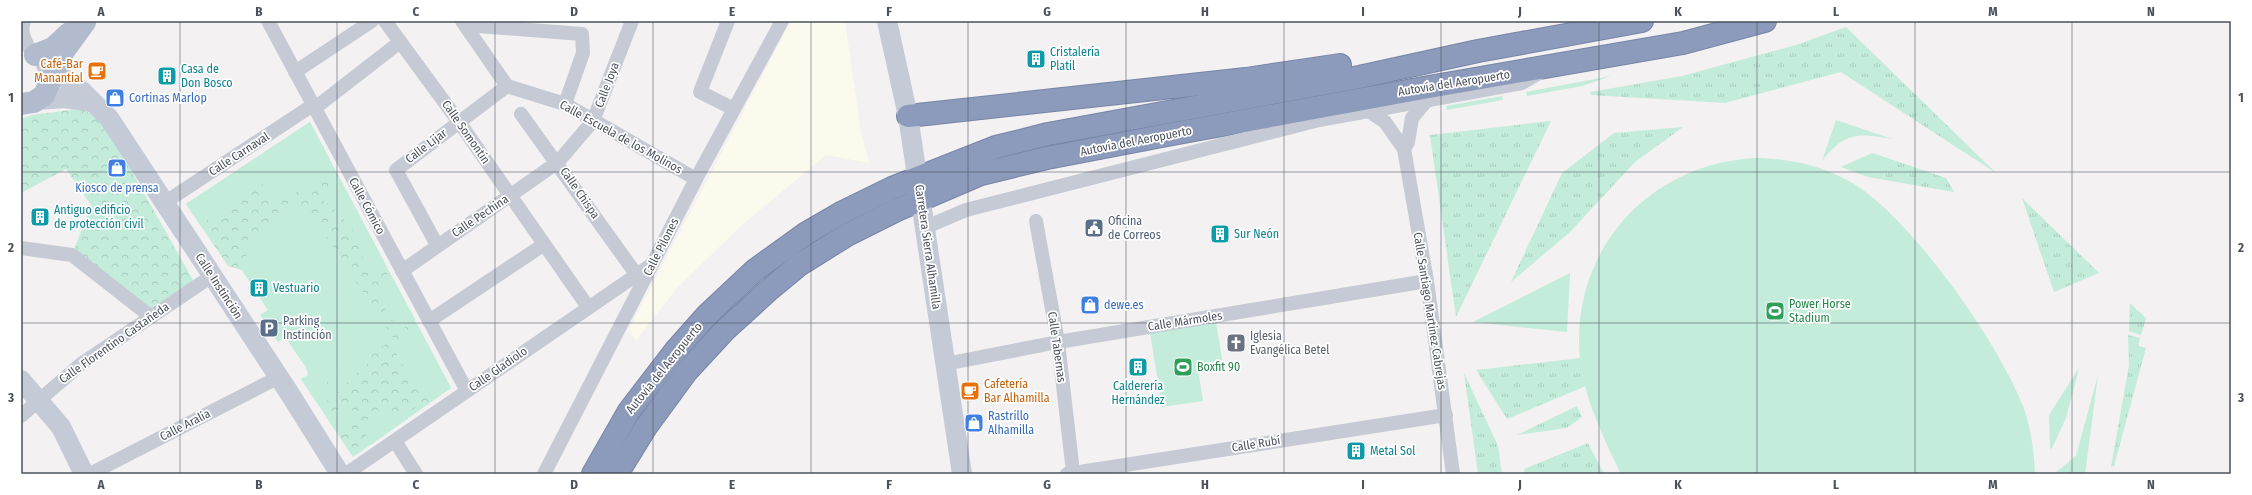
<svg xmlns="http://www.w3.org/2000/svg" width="2252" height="495" viewBox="0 0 2252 495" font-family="'Fira Sans Condensed',sans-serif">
	<defs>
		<pattern id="grass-tufts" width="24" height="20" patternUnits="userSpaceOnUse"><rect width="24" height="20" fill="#c3ecdb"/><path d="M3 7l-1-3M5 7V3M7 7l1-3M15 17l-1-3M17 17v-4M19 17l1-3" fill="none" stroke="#a9ccbe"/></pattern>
		<pattern id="park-crowns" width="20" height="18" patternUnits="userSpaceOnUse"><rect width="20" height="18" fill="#c3ecdb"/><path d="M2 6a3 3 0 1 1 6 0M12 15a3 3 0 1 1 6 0" fill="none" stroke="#a9ccbe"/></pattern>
	</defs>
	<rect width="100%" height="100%" fill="#f3f1f1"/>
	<!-- commercial -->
	<path fill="#fbfaec" d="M791,21H845L861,132L869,163L826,155L743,224L676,289L636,341L629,329Z"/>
	<!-- grass -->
	<g fill="url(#grass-tufts)">
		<path d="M1846,27L1996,173L1841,72L1725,103L1591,95L1590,92L1682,76L1796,45Z"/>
		<path d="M1551,121L1456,317L1430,135Z"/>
		<path d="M1683,127L1635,162L1570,232L1511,282L1562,173L1614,133Z"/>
		<path d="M1896,161L1946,178L1954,192L1868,177Z"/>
		<path d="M2022,198L2099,273L2054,292Z"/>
		<path d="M2130,303L2146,318L2141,335L2129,331Z"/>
		<path d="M2128,335L2140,338L2138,346L2146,348L2114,466L2111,467L2129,365Z"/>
		<path d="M1581,358L1586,386L1507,419L1476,370Z"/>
		<path d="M1464,373L1498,446L1502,474H1478Z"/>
		<path d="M1577,406L1582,417L1567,428L1517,435Z"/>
		<path d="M1588,443L1604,474H1525L1524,469Z"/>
	</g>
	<!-- park -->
	<g fill="url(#park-crowns)">
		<path d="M78,109L101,117L197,287L150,316L72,255L91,205L66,169L21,193V119L32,115Z"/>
		<path d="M310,122L451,388L353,457L301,379L308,375L306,367L285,337L278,342L260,315L268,310L242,270L228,266L186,204Z"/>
	</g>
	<!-- garden -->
	<g fill="#c3ecdb">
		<path d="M1611,76L1582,86L1527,96L1526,92Z"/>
		<path d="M1502,96L1503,100L1447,110L1446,106Z"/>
		<path d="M1836,120L1892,139C1857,133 1845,132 1822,161Z"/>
		<path d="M310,122L337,174L325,182L297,192L278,204L262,184L200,225L186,204Z"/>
		<path d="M1872,153L1896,161L1868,177L1841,167Z"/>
		<path d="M1759,158C1794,159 1828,167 1857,186C1914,223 1998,342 2023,406C2031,428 2034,451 2035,474H1621C1605,441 1587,404 1581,367C1565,255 1648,161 1759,158Z"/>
		<path d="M340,179L387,267L376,274L373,273L361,255L367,251L360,242L354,246L350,240L356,235L351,228L345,232L342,228L347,224L341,215L335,219L331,213L337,208L331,201L326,204L320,196V192Z"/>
		<path d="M304,203L394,339L317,389L319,392L366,360L368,363L323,405L316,395L313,397L301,379L308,375L306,367L285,337L278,342L261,315L268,310L242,270L251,263L240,246Z"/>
		<path d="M390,273L415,319L402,330H399L370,287L375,282L378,288L388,281L384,276Z"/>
		<path d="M1570,273L1567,332L1473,322Z"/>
		<path d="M1216,322L1223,365L1198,369L1203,401L1162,407L1150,333Z"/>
		<path d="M419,328L451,388L435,399L395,357L397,355L394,351Z"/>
		<path d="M2079,368L2066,418L2052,448L2050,449L2049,415Z"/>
		<path d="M2098,375L2085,474L2056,472L2076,456Z"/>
		<path d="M346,402L353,411L350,432L339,436L327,418Z"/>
		<path d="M422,403L425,406L372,444L366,436L367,420L378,410L389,414L394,423Z"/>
	</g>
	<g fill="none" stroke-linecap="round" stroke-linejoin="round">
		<!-- highway casing -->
		<g stroke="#7785a7" stroke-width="24">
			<g id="highway">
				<path d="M908,116L1246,79L1340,65"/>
				<path d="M593,474L629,411L675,351L707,315L755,270L805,234L843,212L892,188L996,147L1048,134L1359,77L1478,51L1642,21"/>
				<path d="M617,474L646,427L687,371L724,331L770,289L799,265L847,235L897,210L981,174L1047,158L1167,135L1423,88L1683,43L1765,21"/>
			</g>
		</g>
		<!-- street -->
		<g stroke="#c5cad4" stroke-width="14">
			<path d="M24,21C19,33 27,45 34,55"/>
			<path d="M268,21L467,391"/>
			<path d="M385,21L459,122L588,307"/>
			<path d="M462,21L507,86L565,104L696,179"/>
			<path d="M728,21L700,92L734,109"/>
			<path d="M465,25L582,34L583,53L565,104"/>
			<path d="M295,72L372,21"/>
			<path d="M315,108L400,42"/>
			<path d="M1364,108L1385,122L1404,149L1427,281L1453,474"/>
			<path d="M521,114L636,274"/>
			<path d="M1404,149L1408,142L1412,118L1428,99"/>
			<path d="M164,203L313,105"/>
			<path d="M1036,221L1058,342L1073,472"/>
			<path d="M926,227L966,210L1319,120L1522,83L1539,73"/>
			<path d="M437,245L396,170L507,86"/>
			<path d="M21,248L72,255L150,316"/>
			<path d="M402,271L558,162L593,121L632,21"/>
			<path d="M429,321L543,245"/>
			<path d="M945,364L1058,342L1427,281"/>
			<path d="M21,416L81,364L212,276"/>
			<path d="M395,441L416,474"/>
			<path d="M90,474L279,377"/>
			<path d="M346,474L651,265"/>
			<path d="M544,474L696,179L782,21"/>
			<path d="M1067,474L1446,415"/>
		</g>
		<!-- secondary -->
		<g stroke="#c5cad7" stroke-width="20">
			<path d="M887,21L908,116L962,474"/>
			<path d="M46,65L82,91L109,118L288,391L340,474"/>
			<path d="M38,100L64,98L92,102"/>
			<path d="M21,380L61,427L84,474"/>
		</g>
		<!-- primary -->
		<g stroke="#b2bbcd" stroke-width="22">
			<path d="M35,55L53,48L69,33"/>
			<path d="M21,104L34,102L44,95L64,51L85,22"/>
		</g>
		<!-- highway -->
		<use href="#highway" stroke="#8c9abb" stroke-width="22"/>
	</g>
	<!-- grid -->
	<path fill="none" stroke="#4a505c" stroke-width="1" stroke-opacity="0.55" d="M180,21V474M337,21V474M495,21V474M653,21V474M811,21V474M968,21V474M1126,21V474M1284,21V474M1441,21V474M1599,21V474M1757,21V474M1915,21V474M2072,21V474M21,172H2231M21,323H2231"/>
	<!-- icons -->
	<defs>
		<g id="building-square" transform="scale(1)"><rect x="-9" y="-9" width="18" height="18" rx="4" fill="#0f9aa8" stroke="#fff"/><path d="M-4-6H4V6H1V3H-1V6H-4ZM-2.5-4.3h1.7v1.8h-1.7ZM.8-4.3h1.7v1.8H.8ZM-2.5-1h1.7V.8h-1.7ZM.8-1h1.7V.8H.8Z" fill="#fff"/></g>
		<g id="cafe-square" transform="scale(1)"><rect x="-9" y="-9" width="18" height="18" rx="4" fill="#e8710a" stroke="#fff"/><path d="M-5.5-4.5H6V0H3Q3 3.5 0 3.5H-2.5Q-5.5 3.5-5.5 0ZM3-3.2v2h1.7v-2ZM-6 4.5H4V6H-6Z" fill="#fff"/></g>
		<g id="shop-square" transform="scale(1)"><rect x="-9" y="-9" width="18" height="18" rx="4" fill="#3f7fe0" stroke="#fff"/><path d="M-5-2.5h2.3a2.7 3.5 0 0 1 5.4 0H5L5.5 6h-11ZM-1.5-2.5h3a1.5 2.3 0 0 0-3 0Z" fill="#fff"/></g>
		<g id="civic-square" transform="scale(1)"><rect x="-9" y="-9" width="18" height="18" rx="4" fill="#5c6f8a" stroke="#fff"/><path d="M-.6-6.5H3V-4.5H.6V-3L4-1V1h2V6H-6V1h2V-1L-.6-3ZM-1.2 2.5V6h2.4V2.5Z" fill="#fff"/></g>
		<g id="stadium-square" transform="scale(1)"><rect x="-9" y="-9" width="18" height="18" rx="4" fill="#2e9e5b" stroke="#fff"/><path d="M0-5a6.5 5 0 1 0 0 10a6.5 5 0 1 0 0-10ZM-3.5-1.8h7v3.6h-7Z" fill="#fff"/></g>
		<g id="parking-square" transform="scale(1)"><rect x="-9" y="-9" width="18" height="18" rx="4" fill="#5c6f8a" stroke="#fff"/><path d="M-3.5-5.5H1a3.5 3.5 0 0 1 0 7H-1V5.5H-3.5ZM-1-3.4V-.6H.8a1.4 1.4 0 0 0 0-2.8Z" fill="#fff"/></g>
		<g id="church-square" transform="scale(1)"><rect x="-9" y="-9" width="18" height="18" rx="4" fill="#6b7280" stroke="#fff"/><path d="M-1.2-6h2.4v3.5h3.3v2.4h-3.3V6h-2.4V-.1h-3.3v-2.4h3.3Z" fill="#fff"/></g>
	</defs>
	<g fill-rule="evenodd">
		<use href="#building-square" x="1036" y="59"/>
		<use href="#cafe-square" x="97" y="71"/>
		<use href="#building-square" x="167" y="76"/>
		<use href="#shop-square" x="115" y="98"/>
		<use href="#shop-square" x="117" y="168"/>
		<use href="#building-square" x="40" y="217"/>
		<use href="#civic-square" x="1094" y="228"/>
		<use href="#building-square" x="1220" y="234"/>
		<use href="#building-square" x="259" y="288"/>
		<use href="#shop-square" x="1090" y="305"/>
		<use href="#stadium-square" x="1775" y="311"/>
		<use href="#parking-square" x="269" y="328"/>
		<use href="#church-square" x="1236" y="343"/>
		<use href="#building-square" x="1138" y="367"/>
		<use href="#stadium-square" x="1183" y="367"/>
		<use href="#cafe-square" x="970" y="391"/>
		<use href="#shop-square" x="974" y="423"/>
		<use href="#building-square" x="1356" y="451"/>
	</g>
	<g text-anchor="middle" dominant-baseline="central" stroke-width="3.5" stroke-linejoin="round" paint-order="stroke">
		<!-- culture labels -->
		<g font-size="12" fill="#0d838f" stroke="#fff" text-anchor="start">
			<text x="1050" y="52">Cristalería<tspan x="1050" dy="14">Platil</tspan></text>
			<text x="181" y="69">Casa de<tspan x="181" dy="14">Don Bosco</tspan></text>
			<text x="54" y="210">Antiguo edificio<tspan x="54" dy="14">de protección civil</tspan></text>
			<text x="1234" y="234">Sur Neón</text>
			<text x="273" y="288">Vestuario</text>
			<text x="1138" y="386" text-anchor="middle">Calderería<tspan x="1138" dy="14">Hernández</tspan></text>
			<text x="1370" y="451">Metal Sol</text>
		</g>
		<!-- food labels -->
		<g font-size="12" fill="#c56008" stroke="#fff" text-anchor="end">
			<text x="83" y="64">Café-Bar<tspan x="83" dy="14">Manantial</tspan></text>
			<text x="984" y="384" text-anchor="start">Cafetería<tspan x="984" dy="14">Bar Alhamilla</tspan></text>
		</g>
		<!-- street labels -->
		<g font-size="12" fill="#4a505c" stroke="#fff">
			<text transform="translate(1454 83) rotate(-9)">Autovía del Aeropuerto</text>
			<text transform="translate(607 85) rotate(-69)">Calle Joya</text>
			<text transform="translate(466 132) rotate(55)">Calle Somontín</text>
			<text transform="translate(621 137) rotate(29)">Calle Escuela de los Molinos</text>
			<text transform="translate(1136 141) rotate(-11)">Autovía del Aeropuerto</text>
			<text transform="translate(426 146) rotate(-37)">Calle Líjar</text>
			<text transform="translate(239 154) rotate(-33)">Calle Carnaval</text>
			<text transform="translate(580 193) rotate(55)">Calle Chispa</text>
			<text transform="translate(367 206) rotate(62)">Calle Cómico</text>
			<text transform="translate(480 216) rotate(-34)">Calle Pechina</text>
			<text transform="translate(661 247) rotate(-63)">Calle Pilones</text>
			<text transform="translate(928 247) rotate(82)">Carretera Sierra Alhamilla</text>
			<text transform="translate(219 286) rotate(57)">Calle Instinción</text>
			<text transform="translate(1430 311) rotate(81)">Calle Santiago Martinez Cabrejas</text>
			<text transform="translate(1185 321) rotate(-9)">Calle Mármoles</text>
			<text transform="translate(114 343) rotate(-35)">Calle Florentino Castañeda</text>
			<text transform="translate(1057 347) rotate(82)">Calle Tabernas</text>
			<text transform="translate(664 368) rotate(-51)">Autovía del Aeropuerto</text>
			<text transform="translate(498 369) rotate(-35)">Calle Gladiolo</text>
			<text transform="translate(185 425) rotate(-27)">Calle Aralia</text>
			<text transform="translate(1256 444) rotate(-9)">Calle Rubí</text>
		</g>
		<!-- shop labels -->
		<g font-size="12" fill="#366cbe" stroke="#fff" text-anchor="start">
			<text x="129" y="98">Cortinas Marlop</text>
			<text x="117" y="188" text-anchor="middle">Kiosco de prensa</text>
			<text x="1104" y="305">dewe.es</text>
			<text x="988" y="416">Rastrillo<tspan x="988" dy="14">Alhamilla</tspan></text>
		</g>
		<!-- service labels -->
		<g font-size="12" fill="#4e5e75" stroke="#fff" text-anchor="start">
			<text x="1108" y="221">Oficina<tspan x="1108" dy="14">de Correos</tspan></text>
			<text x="283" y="321">Parking<tspan x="283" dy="14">Instinción</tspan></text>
		</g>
		<!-- leisure labels -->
		<g font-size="12" fill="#27864d" stroke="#fff" text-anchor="start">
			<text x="1789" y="304">Power Horse<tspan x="1789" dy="14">Stadium</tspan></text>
			<text x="1197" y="367">Boxfit 90</text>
		</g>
		<!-- worship labels -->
		<g font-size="12" fill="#5b616d" stroke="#fff" text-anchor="start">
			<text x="1250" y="336">Iglesia<tspan x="1250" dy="14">Evangélica Betel</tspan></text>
		</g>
	</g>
	<!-- border -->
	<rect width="2252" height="495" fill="none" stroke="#ffffff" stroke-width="44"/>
	<rect x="22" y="22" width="2208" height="451" fill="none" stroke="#4a505c" stroke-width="1.5"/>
	<g font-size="13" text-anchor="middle" font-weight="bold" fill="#4a505c">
		<text x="101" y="16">A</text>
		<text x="259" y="16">B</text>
		<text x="416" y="16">C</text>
		<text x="574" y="16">D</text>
		<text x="732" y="16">E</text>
		<text x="889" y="16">F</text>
		<text x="1047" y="16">G</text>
		<text x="1205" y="16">H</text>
		<text x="1363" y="16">I</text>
		<text x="1520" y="16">J</text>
		<text x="1678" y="16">K</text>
		<text x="1836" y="16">L</text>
		<text x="1993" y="16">M</text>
		<text x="2151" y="16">N</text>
		<text x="11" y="102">1</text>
		<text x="2241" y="102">1</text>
		<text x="11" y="252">2</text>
		<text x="2241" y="252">2</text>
		<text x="11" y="402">3</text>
		<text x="2241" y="402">3</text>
		<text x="101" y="489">A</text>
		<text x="259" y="489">B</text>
		<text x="416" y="489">C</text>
		<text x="574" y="489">D</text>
		<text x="732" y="489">E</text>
		<text x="889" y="489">F</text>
		<text x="1047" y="489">G</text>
		<text x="1205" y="489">H</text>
		<text x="1363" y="489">I</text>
		<text x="1520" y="489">J</text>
		<text x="1678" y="489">K</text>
		<text x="1836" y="489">L</text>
		<text x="1993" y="489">M</text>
		<text x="2151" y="489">N</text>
	</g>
</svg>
